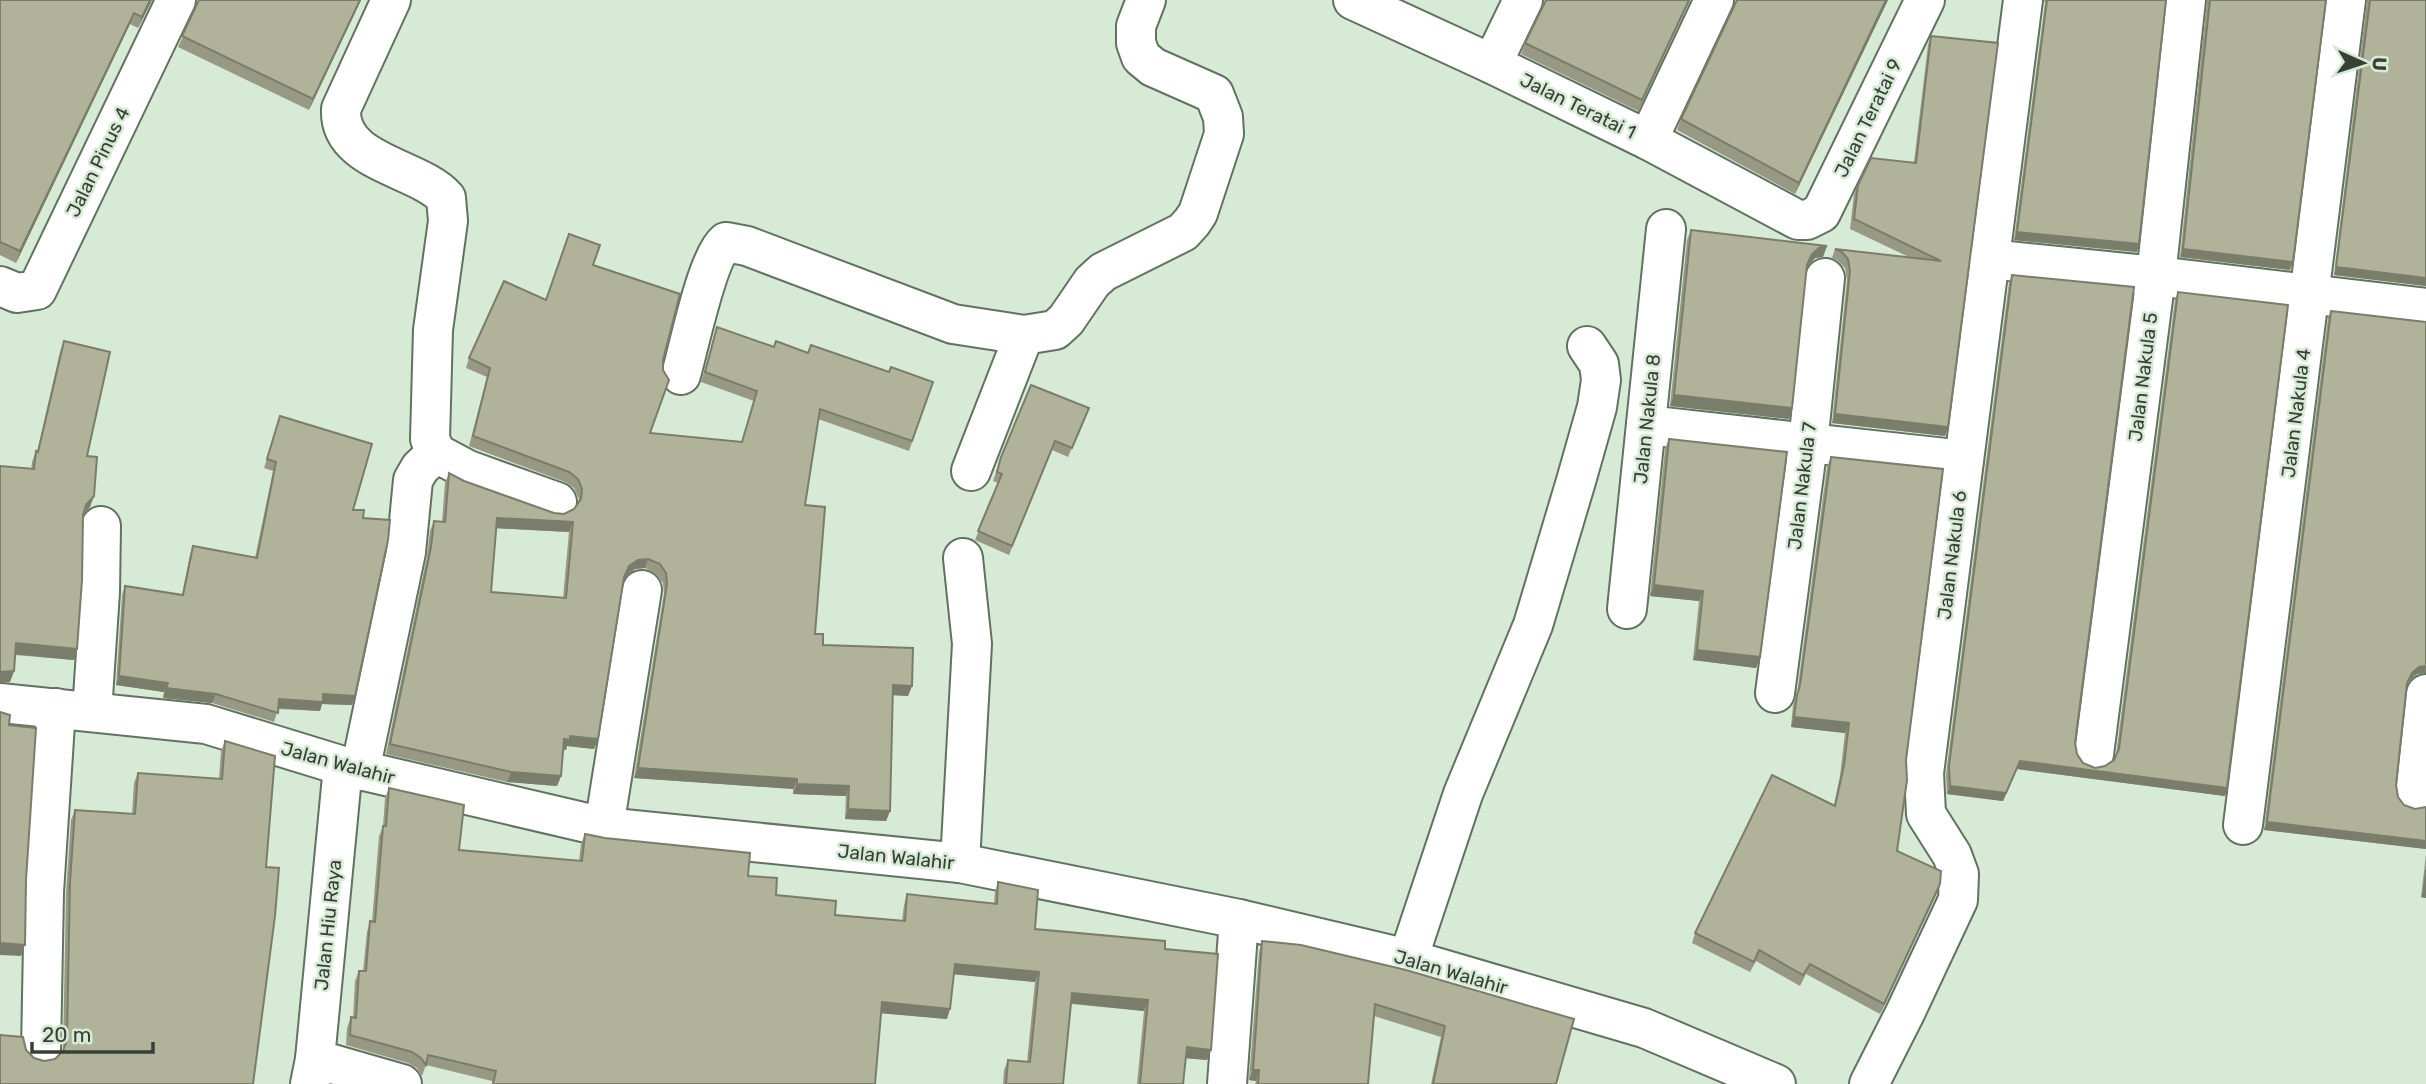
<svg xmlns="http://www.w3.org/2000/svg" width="2426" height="1084" viewBox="0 0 2426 1084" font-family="Rubik,sans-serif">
	<rect width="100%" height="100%" fill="#d7ead5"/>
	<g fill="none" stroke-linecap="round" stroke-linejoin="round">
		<!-- minor casing -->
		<g stroke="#617360" stroke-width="42">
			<g id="minor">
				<path d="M391,0L341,109C338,163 419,167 446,198L448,221L433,330L430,439L436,453L468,470L557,502"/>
				<path d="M1353,0L1492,64L1648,140L1798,220H1807L1821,213L1925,0"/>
				<path d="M1492,64L1523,0"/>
				<path d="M1648,140L1714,0"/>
				<path d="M1989,259L2156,276L2426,308"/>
				<path d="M0,286L17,293L37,290L176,0"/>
				<path d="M681,375C689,347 707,257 726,242L747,246L953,324L1024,335L1055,330L1066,320L1092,282L1103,272L1183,232L1192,222L1198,213L1224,134L1223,117L1214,94L1153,67L1141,57L1136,43V26L1146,0"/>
				<path d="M1646,425L1964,460"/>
				<path d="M971,471L1024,335"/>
				<path d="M1627,609L1666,229"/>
				<path d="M1775,693L1808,444L1825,278"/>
				<path d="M0,703L206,724L343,766L604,827L960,863L1239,919L1408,959L1644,1028L1776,1084"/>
				<path d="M92,712L100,592L101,526"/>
				<path d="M2094,754L2156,276L2186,0"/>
				<path d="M360,771L406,552L413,480L420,468L436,453"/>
				<path d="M2415,795L2426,694"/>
				<path d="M2243,825L2346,0"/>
				<path d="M604,827L642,590"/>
				<path d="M960,863L972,644L963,558"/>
				<path d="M1408,959L1463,794L1533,625L1576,481L1597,407L1601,380L1599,364L1587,346"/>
				<path d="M41,1050L44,892L56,708"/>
				<path d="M315,1059L402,1084"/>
				<path d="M310,1084L315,1059L343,766"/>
				<path d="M1227,1084L1239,919"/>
				<path d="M1869,1084L1905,1013L1958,900L1959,874L1952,855L1926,814L1924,773L2023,0"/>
			</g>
		</g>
		<!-- minor -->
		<use href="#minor" stroke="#fff" stroke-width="38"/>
	</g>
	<!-- wall -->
	<g fill="#979984" fill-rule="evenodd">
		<path d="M0,0H152L138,28L130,24L16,263L0,255Z"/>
		<path d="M198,0H361L309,110L178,47L197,5Z"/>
		<path d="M1545,0H1690L1638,111L1521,54L1525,43L1544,5Z"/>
		<path d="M1736,0H1888L1795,194L1677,130L1681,119L1735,5Z"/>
		<path d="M2044,0H2166L2139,244L2137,252L2014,240L2045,3Z"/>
		<path d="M2207,0H2326L2290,270L2180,257Z"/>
		<path d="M2367,0H2426V286L2334,275Z"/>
		<path d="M1931,36L1948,427L1945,436L1832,423L1847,280L1845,268L1838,261L1832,258L1835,249L1911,258L1850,229L1854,194L1858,185L1914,162L1928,45Z"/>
		<path d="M1691,230L1823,257L1815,258L1807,267L1792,408L1789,419L1670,406L1687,240Z"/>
		<path d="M593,265L663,360L650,433L742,442L754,401L701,382L717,327L774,347L808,353L889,372L933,382L909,451L818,419L805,505L815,634L823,645L912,686L908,696L893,695L890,811L886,821L845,819L846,796L793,794V789L634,778L664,593L663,583L656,574L645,568L635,569L626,576L623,580L598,739L594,749L567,746L566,750L563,749L561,776L557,786L507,782L386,754L427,556L430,531L434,521L442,522L445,483L449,473L464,481L554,513L564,514L574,509L578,503L579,499L574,488L565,482L469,446L487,377L466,368L469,358ZM496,528L569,532L563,598L491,592Z"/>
		<path d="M2012,275L2077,754L2083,763L2095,768L2105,766L2114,760L2116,755L2175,300L2178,292L2227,788L2225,796L2017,769L2003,801L1947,794L1946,774L2009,283Z"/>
		<path d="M2331,311L2426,322V673L2417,674L2409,681L2407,685L2396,785L2398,797L2404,805L2415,809L2426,807V849L2264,830L2328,318Z"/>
		<path d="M64,341L87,456L90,507L83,514L77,649L74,660L15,655L14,671L10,682L32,462L36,451L37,452L60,352Z"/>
		<path d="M280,416L353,510L355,696L352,705L322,704L320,711L278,709L274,722L212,703L163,698L164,692L116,685L122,595L125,586L182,595L190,555L193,546L255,558L273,471L264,468Z"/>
		<path d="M1085,418L1068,457L1052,450L1009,555L975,540L998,483L993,481L998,466Z"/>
		<path d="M1669,439L1760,657L1756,668L1693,660L1699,601L1650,596L1665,449Z"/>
		<path d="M1831,457L1906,760L1897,851L1940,884L1936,895L1880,1014L1806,974L1800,986L1756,961L1750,972L1692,943L1695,933L1834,805L1840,776L1845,733L1791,727L1793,705L1797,694L1827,467Z"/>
		<path d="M225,741L266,867L253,1084H0L26,1050L34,1058L44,1061L55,1059L63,1050L66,893L71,820L75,810L132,814L134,783L138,773L219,779L221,751Z"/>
		<path d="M389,788L459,850L579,861L581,844L585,834L748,876L776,895L835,915L902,921L904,905L907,894L994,903L995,892L998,882L1035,929L1165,949L1211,1050L1207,1060L1186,1058L1183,1084H1137L1144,1011L1071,1004L1063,1084H1003L1004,1070L1008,1060L1027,1062L1035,982L954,974L947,1019L881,1013L875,1084H492V1081L426,1065L422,1076L417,1068L408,1063L346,1045L347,1028L351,1017L353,1018L355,981L359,971H363L367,932L370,921L372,922L379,836L383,827L385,798Z"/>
		<path d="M2426,854V898L2421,897Z"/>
		<path d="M1262,941L1301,945L1556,1084H1431L1441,1037L1374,1016L1368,1084H1255L1256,1081L1249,1080L1259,952Z"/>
	</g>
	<!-- shaded-wall -->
	<g fill="#7b7d6b">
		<path d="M150,0H152L138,28L142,17Z"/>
		<path d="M360,0H361L309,110L313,99Z"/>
		<path d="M1689,0H1690L1638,111L1642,100Z"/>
		<path d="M1886,0H1888L1795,194L1799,183Z"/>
		<path d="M134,13L130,24L16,263L20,251Z"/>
		<path d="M2017,232L2139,244L2137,252L2014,240Z"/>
		<path d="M1827,246L1823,257L1815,258L1808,265L1812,254L1819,248Z"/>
		<path d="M2183,249L2293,262L2290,270L2180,257Z"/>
		<path d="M2336,267L2426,278V286L2334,275Z"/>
		<path d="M1674,395L1792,408L1789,419L1670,406Z"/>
		<path d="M1835,414L1948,427L1945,436L1832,423Z"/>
		<path d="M94,496L90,507L82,515L86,505Z"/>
		<path d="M497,518L573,522L569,532L493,528Z"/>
		<path d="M648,559L645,568L635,569L626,576L620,587L629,566L638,560Z"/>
		<path d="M1654,585L1703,591L1699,601L1650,596Z"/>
		<path d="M16,643L77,649L74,660L12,654Z"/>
		<path d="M1697,650L1760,657L1756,668L1693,660Z"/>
		<path d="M2426,666V673L2417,674L2409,681L2412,673L2419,667Z"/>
		<path d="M14,671L10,682L0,683V672Z"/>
		<path d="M119,676L168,683L164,692L116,685Z"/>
		<path d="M893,685L912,686L908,696L889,695Z"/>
		<path d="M166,688L216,694L212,703L163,698Z"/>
		<path d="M323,694L355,696L352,705L322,704L320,711L276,708L279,699Z"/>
		<path d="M1794,717L1849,723L1845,733L1791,727Z"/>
		<path d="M570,736L598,739L594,749L567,746L566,750L560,749L564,739Z"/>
		<path d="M2020,761L2227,788L2225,796L2017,769L2003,801L1947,794L1950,786Z"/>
		<path d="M638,768L797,779L793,789L634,778Z"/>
		<path d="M511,772L561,776L557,786L507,782Z"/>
		<path d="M797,784L849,786L846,796L793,794Z"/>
		<path d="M848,809L890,811L886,821L845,819Z"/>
		<path d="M2267,822L2426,841V849L2264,830Z"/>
		<path d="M1940,884L1936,895L1880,1014L1884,1004Z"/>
		<path d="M2424,890H2426V898L2421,897Z"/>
		<path d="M0,943L25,945L21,956L0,955Z"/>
		<path d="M955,964L1039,972L1035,982L951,974Z"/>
		<path d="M1072,993L1148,1000L1144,1011L1068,1003Z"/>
		<path d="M882,1002L950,1009L947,1019L878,1013Z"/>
		<path d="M1187,1047L1211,1050L1207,1060L1183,1058Z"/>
		<path d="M1253,1070H1259L1256,1081L1249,1080Z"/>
	</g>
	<!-- building -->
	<g fill="#b0b299" stroke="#7b7d6b" stroke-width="2" fill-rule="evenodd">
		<path d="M0,0H150L142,17L134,13L20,251L0,242Z"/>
		<path d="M199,0H360L313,99L182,36Z"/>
		<path d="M1546,0H1689L1642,100L1525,43Z"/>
		<path d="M1737,0H1886L1799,183L1681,119Z"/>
		<path d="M2047,0H2166L2139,244L2017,232Z"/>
		<path d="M2210,0H2326L2293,262L2183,249Z"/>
		<path d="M2370,0H2426V278L2336,267Z"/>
		<path d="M1931,36L1998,43L1948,427L1835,414L1850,271L1848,259L1842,252L1835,249L1941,261L1854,219L1858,185L1871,158L1916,163Z"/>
		<path d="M1691,230L1827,246L1819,248L1812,254L1807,265L1792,408L1674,395Z"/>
		<path d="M569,234L600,245L593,265L680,294L663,360V370L669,380L650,433L742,442L757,391L705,372L717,327L774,347L776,341L808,353L811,345L889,372L891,367L933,382L912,441L820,409L805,505L825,507L815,634H823V645L913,648L912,686L893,685L890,811L848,809L849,786L797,784V779L638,768L667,584L666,573L660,564L648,559L638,560L629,566L624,577L598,739L570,736V740L564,739L561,776L511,772L390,744L431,547L434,521L445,522L449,473L464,481L554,513L564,514L574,509L581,499L582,489L578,479L569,472L473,436L490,368L469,358L504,281L546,300ZM497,518L573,522L566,598L491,592Z"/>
		<path d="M2012,275L2134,287L2075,743L2077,754L2083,763L2095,768L2105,766L2114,760L2119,749L2178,292L2288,305L2227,788L2020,761L2006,793L1950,786L1949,766Z"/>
		<path d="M2331,311L2426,322V666L2419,667L2412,673L2407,683L2396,785L2398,797L2404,805L2415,809L2426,807V841L2267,822Z"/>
		<path d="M64,341L110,352L87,456L97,457L94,496L86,505L83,515L82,580L77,649L16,643L14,671L0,672V466L34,469L36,451L38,452Z"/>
		<path d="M1031,385L1089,408L1072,448L1055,441L1012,546L978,531L1002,474L997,472L1001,457Z"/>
		<path d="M280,416L372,444L353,510H364L363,518L390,520L388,540L355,696L323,694V702L279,699L278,713L216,694L166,688L168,683L119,676L125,586L183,595L193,546L257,558L276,462L267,459Z"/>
		<path d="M1669,439L1787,452L1760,657L1697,650L1703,591L1654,585Z"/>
		<path d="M1831,457L1943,469L1906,760L1907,780L1897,851L1941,871L1940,884L1884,1004L1810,964L1803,975L1759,950L1754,962L1695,933L1772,775L1835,806L1844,765L1849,723L1794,717L1797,695L1800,685Z"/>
		<path d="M0,712L10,715L9,725L36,728L26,880L25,945L0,943Z"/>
		<path d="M225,741L275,756L266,867L279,868L275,916L253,1084H0V1035L23,1037L26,1050L34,1058L44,1061L55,1059L63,1051L67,1040L70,882L75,810L135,814L138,773L222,779Z"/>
		<path d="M389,788L464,805L459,850L582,861L585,834L605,838L750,853L748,876L777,878L776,895L836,901L835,915L905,921L907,894L997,904L998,882L1038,890L1035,929L1165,941V949L1218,954L1211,1050L1187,1047L1183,1084H1140L1148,1000L1072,993L1063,1084H1006L1008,1060L1030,1062L1039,972L955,964L950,1009L882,1002L875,1084H493L496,1071L428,1055L426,1065L421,1058L412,1052L350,1035L351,1017L356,1018L359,971H366L370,921L375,922L383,826H386Z"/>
		<path d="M2426,870V890H2424Z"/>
		<path d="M1262,941L1301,945L1406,970L1574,1019L1556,1084H1433L1445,1026L1375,1004L1368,1084H1258L1259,1070H1253Z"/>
	</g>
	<g text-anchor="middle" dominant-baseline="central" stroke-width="5" stroke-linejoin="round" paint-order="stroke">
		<!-- street labels -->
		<g font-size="19" fill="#373f37" stroke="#d7ead5">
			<text transform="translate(1578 106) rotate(26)">Jalan Teratai 1</text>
			<text transform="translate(1868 118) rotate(-64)">Jalan Teratai 9</text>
			<text transform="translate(98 162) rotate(-64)">Jalan Pinus 4</text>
			<text transform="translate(2143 377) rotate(-83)">Jalan Nakula 5</text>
			<text transform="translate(2296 413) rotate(-83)">Jalan Nakula 4</text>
			<text transform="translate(1647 419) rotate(-84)">Jalan Nakula 8</text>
			<text transform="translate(1802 486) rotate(-83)">Jalan Nakula 7</text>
			<text transform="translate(1952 555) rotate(-83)">Jalan Nakula 6</text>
			<text transform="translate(338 763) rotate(15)">Jalan Walahir</text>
			<text transform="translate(896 857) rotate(6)">Jalan Walahir</text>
			<text transform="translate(328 925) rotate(-84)">Jalan Hiu Raya</text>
			<text transform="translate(1451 972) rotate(16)">Jalan Walahir</text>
		</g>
	</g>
	<!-- north arrow -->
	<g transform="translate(2363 63) rotate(93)" stroke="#d7ead5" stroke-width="5" paint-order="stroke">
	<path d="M0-5L12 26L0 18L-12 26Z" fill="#373f37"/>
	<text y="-10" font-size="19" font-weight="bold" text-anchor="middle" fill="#373f37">U</text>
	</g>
	<!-- scale -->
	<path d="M32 1042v10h121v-10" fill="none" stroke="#373f37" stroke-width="3.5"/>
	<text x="42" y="1042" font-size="21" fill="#373f37" stroke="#d7ead5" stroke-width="5" paint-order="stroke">20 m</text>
</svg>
